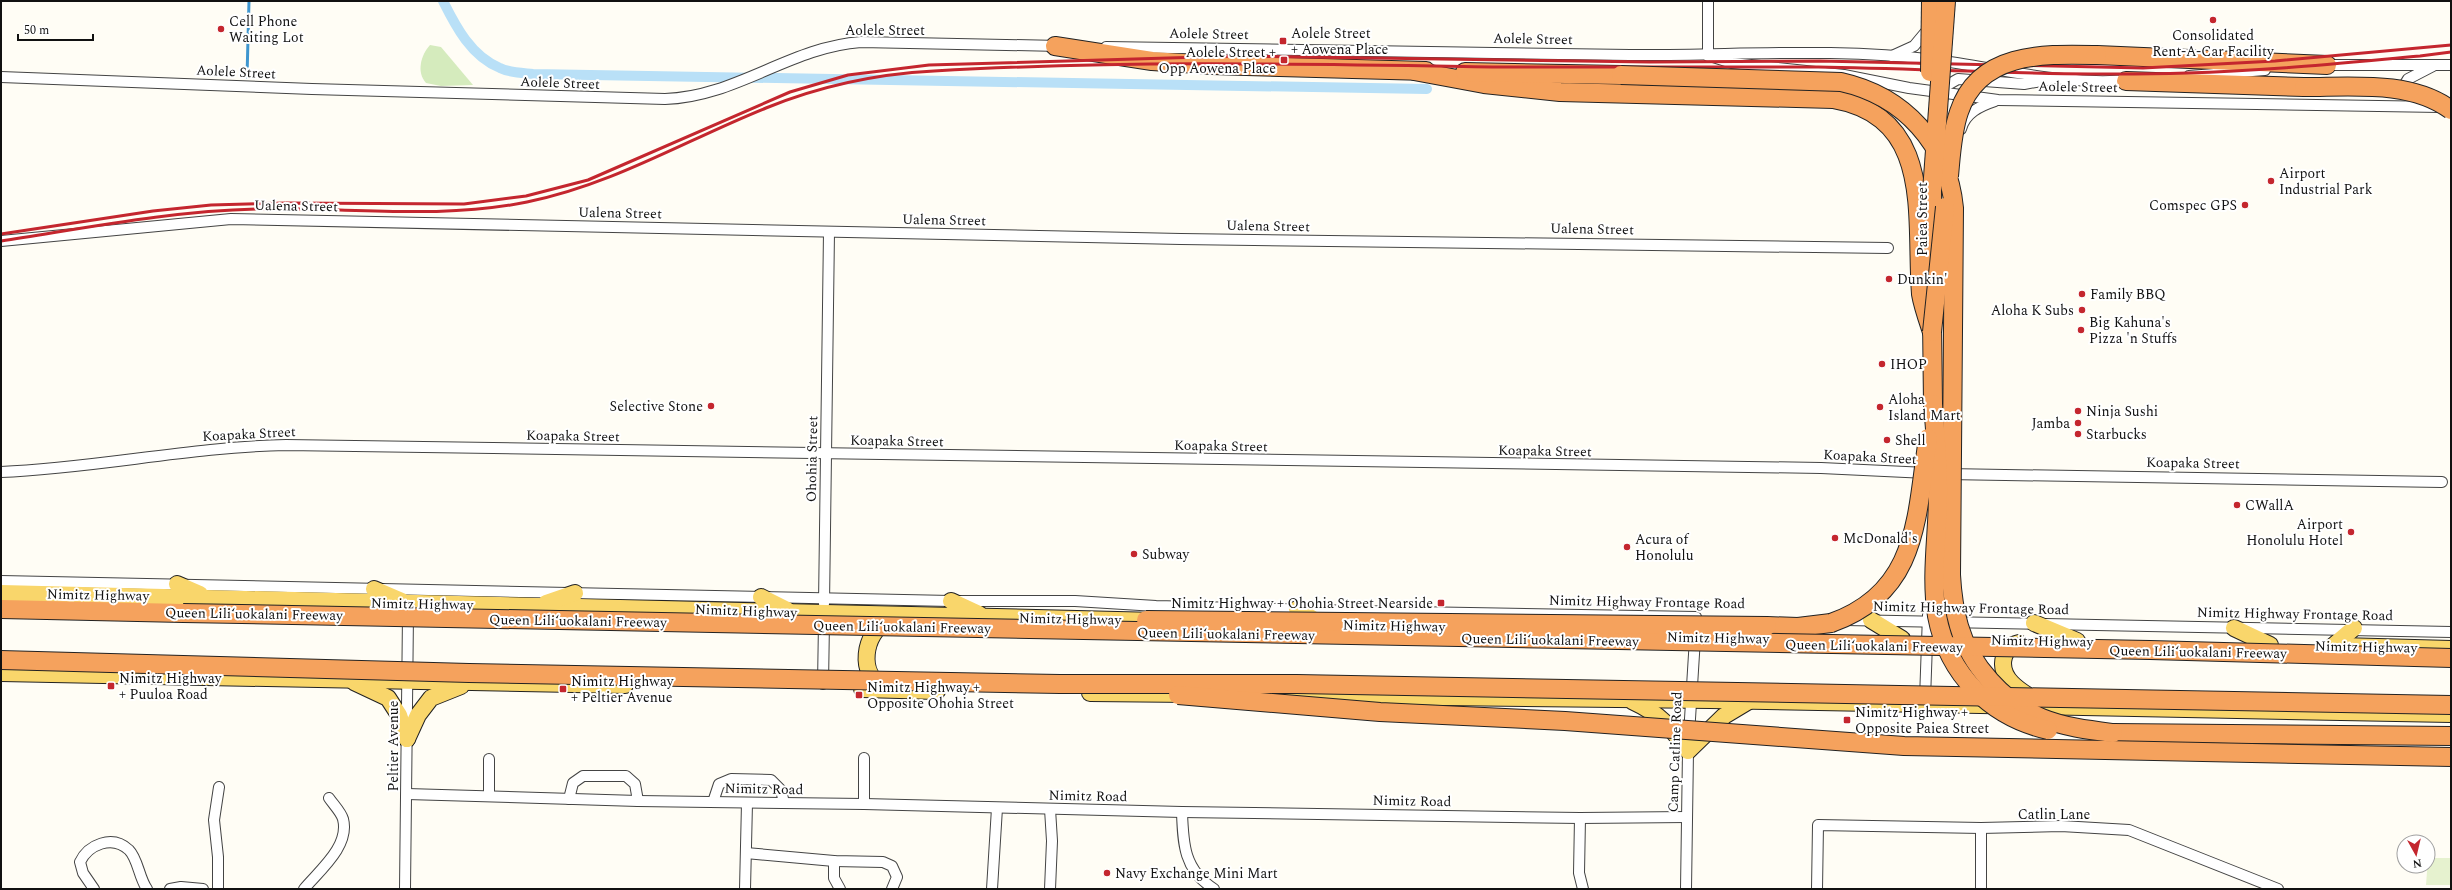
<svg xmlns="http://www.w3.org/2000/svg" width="2452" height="890" viewBox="0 0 2452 890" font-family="Spectral,serif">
	<rect width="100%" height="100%" fill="#fffdf5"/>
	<!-- green -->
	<path fill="#d5ebbd" d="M430,45L441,47L473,85L441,86L426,83C416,72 421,55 430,45Z"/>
	<!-- pitch -->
	<path fill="#e6f2cf" d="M2428,858H2451V885H2426Z"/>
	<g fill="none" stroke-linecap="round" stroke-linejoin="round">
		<!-- stream -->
		<path stroke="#3f96cf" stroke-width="3" d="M247,77L249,1"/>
		<!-- canal -->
		<path stroke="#b9e0f7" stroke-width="10" d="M443,1C456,27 471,56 500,68C510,73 523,73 533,74L1427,89"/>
		<!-- minor casing -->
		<g stroke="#444" stroke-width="12">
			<g id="minor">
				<path d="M1106,47L1630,55C1731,56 1834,47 1935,60C1999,68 2064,86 2130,80"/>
				<path d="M1708,56V1"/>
				<path d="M1892,56L1914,46L1929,28"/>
				<path d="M1713,57L1732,63L1844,75L1909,88L1998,100L2440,107"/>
				<path d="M2323,65H2451"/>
				<path d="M2189,76L2265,70"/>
				<path d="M1,77L312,89L665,99C736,97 790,47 861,42L1060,46"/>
				<path d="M1937,91L1958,79L2024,84L2047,80"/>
				<path d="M2400,92L2408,79L2433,66"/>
				<path d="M1961,129C1965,113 1980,106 1995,101"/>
				<path d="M1,241L231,219L1181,239L1888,248"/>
				<path d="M1,472C97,468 190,447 286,445L1821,468L1927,473"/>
				<path d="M1947,474L2442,482"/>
				<path d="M1,581L951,601H1075L1156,606L1358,611L1696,617"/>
				<path d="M824,604L829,232"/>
				<path d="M1846,620L2451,632"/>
				<path d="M823,684L824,622"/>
				<path d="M1925,699L1928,615"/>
				<path d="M407,794L638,801L864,804L1182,812L1580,818L1687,817"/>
				<path d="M489,796V759"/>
				<path d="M569,799L573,783L583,776H626L635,784L638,801"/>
				<path d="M713,802L719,784L731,779L771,780L781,790L784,803"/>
				<path d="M864,804V758"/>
				<path d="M1050,809L1052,841L1050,889"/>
				<path d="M1182,812C1183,844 1184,870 1214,889"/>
				<path d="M1580,818L1579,873L1583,889"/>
				<path d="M746,853L834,861L883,862L892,866L897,877L892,889"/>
				<path d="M834,861V878L840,889"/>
				<path d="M94,889L83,873L80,862C88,845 112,834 129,850C138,859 139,878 147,889"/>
				<path d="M170,889L181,887L203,889"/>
				<path d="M218,889V857L214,820L219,787"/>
				<path d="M304,889C320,870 350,846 343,819C341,812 333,804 329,798"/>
				<path d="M405,889L408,614"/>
				<path d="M745,889L747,803"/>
				<path d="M992,889L997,808"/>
				<path d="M1686,889L1688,751L1695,638"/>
				<path d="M1817,889L1818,825L1981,828L2061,826L2129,830L2278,889"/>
				<path d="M1981,889V828"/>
			</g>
		</g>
		<!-- primary casing -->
		<g stroke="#222" stroke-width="18">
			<g id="primary">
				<path d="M177,584L200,594"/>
				<path d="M374,589L402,601"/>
				<path d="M1,593L1158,621"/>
				<path d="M761,597L787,610"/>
				<path d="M951,601L979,614"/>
				<path d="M546,603L575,593"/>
				<path d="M1297,609L1321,624"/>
				<path d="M1871,620L1902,639"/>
				<path d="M2034,623L2077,641"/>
				<path d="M2234,628L2270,645"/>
				<path d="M2019,643C2010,645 2007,648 2004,657C1998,678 2020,691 2035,700"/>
				<path d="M2333,646L2354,628"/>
				<path d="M2341,646L2451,649"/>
				<path d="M1,673L625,685"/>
				<path d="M354,682L388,698L399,715L407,739"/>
				<path d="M884,687C857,675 864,633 887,621"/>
				<path d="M862,689L937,691"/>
				<path d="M1090,693L1191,694"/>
				<path d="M1268,695L1710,700L2451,714"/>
				<path d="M1632,701C1660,714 1670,726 1688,751L1724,716L1749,701"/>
				<path d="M407,739L418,715L431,698L461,686"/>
			</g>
		</g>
		<!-- motorway casing -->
		<g stroke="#222" stroke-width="20">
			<g id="motorway">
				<path d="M1055,46L1152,61L1212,65L1426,71"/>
				<path d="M2097,55L2327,65"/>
				<path d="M1414,71L1484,84L1560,92L1833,99C1935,117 1915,216 1921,294C1923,306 1928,320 1932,332"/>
				<path d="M1465,72L1621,75"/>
				<path d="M2126,81L2304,87"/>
				<path d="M1932,191L1933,263"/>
				<path d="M1932,321L1933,404"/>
				<path d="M1,609L183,613"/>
				<path d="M1767,626L1798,627L1831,623"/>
				<path d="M2113,733L2451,736"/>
			</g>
		</g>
		<!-- minor -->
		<use href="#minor" stroke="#fff" stroke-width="10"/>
		<!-- primary -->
		<use href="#primary" stroke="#f9d66b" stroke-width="16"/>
		<!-- motorway -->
		<use href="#motorway" stroke="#f5a25d" stroke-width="18"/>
		<!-- rail -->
		<g stroke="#c4262e" stroke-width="3">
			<path d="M1,234L153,211L211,205L286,203L464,204L526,196L588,180L790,92L848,75L929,65L1236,56L1650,62L1820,61L2143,68L2275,61L2451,45"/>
			<path d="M1,241C86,228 171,211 257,209C346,207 439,220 527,202C612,185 686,140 766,108C820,86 876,74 934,71C1122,60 1310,64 1499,67C1605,68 1712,66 1818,67C1941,69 2065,77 2187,73C2265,71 2342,63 2420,56L2451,52"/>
		</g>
		<!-- motorway-bridge casing -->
		<g stroke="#222" stroke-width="20" stroke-linecap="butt">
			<g id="motorway-bridge">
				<path d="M1930,72L1931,1"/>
				<path d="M1621,75L1841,82C1904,96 1948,144 1954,208L1951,575C1952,593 1954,609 1959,626C1970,665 2004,703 2042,718C2064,727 2089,730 2113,733"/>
				<path d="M2304,87C2351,87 2411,80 2451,110"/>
				<path d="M1949,176C1951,155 1952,132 1959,112C1979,51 2045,54 2097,55"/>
				<path d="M1932,191L1946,1"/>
				<path d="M1932,332L1945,207"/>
				<path d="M1933,404C1935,431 1938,459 1938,486C1939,529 1930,573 1937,616C1948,675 1991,717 2048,730"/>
				<path d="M183,613L2150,650L2451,658"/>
				<path d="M1146,620L1767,626"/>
				<path d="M1831,623C1919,592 1916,517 1928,438"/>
				<path d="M1,660L469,673L1060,684H1297L2451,705"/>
				<path d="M1178,695L1380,712L1565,721L1904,746L2451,757"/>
			</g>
		</g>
		<!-- motorway-bridge -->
		<use href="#motorway-bridge" stroke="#f5a25d" stroke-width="18"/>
	</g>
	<!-- markers -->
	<g fill="#c4262e" stroke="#fff" stroke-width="1.5">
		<circle cx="2213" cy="20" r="4"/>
		<circle cx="221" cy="29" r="4"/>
		<rect x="1279" y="37" width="8" height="8" rx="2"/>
		<rect x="1280" y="56" width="8" height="8" rx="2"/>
		<circle cx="2271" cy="181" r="4"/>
		<circle cx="2245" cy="205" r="4"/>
		<circle cx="1889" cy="279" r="4"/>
		<circle cx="2082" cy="294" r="4"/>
		<circle cx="2082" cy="310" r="4"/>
		<circle cx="2081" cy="330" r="4"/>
		<circle cx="1882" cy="364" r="4"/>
		<circle cx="711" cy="406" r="4"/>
		<circle cx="1880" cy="407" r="4"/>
		<circle cx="2078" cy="411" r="4"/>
		<circle cx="2078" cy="423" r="4"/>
		<circle cx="2078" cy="434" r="4"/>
		<circle cx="1887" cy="440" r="4"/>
		<circle cx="2237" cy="505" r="4"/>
		<circle cx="2351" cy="532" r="4"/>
		<circle cx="1835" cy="538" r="4"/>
		<circle cx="1627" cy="547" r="4"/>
		<circle cx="1134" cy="554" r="4"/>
		<rect x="1437" y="599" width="8" height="8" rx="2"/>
		<rect x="107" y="682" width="8" height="8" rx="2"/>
		<rect x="559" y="685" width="8" height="8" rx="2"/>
		<rect x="855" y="691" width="8" height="8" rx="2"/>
		<rect x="1843" y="716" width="8" height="8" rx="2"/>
		<circle cx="1107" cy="873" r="4"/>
	</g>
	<g text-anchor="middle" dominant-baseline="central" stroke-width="4" stroke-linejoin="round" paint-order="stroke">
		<!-- poi labels -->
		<g font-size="14" fill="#111" stroke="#fff" text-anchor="start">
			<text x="229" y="21">Cell Phone<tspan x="229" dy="16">Waiting Lot</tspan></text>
			<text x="1291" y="33">Aolele Street<tspan x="1291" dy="16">+ Aowena Place</tspan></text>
			<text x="2213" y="35" text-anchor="middle">Consolidated<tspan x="2213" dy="16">Rent-A-Car Facility</tspan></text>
			<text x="1276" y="52" text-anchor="end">Aolele Street +<tspan x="1276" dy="16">Opp Aowena Place</tspan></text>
			<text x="2279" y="173">Airport<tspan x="2279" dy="16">Industrial Park</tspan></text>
			<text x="2237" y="205" text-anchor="end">Comspec GPS</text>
			<text x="1897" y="279">Dunkin'</text>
			<text x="2090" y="294">Family BBQ</text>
			<text x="2074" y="310" text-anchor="end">Aloha K Subs</text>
			<text x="2089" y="322">Big Kahuna's<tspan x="2089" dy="16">Pizza 'n Stuffs</tspan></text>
			<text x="1890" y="364">IHOP</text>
			<text x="1888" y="399">Aloha<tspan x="1888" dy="16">Island Mart</tspan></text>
			<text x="703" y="406" text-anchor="end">Selective Stone</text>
			<text x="2086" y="411">Ninja Sushi</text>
			<text x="2070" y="423" text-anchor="end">Jamba</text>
			<text x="2086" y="434">Starbucks</text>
			<text x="1895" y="440">Shell</text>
			<text x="2245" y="505">CWallA</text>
			<text x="2343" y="524" text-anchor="end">Airport<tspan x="2343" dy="16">Honolulu Hotel</tspan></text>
			<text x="1843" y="538">McDonald's</text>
			<text x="1635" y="539">Acura of<tspan x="1635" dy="16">Honolulu</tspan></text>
			<text x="1142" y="554">Subway</text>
			<text x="1433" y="603" text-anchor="end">Nimitz Highway + Ohohia Street Nearside</text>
			<text x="119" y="678">Nimitz Highway<tspan x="119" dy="16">+ Puuloa Road</tspan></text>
			<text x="571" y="681">Nimitz Highway<tspan x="571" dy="16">+ Peltier Avenue</tspan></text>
			<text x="867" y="687">Nimitz Highway +<tspan x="867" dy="16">Opposite Ohohia Street</tspan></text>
			<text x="1855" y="712">Nimitz Highway +<tspan x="1855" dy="16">Opposite Paiea Street</tspan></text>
			<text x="1115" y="873">Navy Exchange Mini Mart</text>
		</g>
		<!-- street labels -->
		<g font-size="14" fill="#111" stroke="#fff">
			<text x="885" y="30">Aolele Street</text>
			<text transform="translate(1209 34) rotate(1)">Aolele Street</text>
			<text transform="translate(1533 39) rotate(1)">Aolele Street</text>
			<text transform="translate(236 72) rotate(3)">Aolele Street</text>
			<text transform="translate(560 83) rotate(2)">Aolele Street</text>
			<text transform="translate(2078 87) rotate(1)">Aolele Street</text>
			<text transform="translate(296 206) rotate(1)">Ualena Street</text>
			<text transform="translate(620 213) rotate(1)">Ualena Street</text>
			<text transform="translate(1922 219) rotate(-90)">Paiea Street</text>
			<text transform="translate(944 220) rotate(1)">Ualena Street</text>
			<text transform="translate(1268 226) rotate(1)">Ualena Street</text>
			<text transform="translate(1592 229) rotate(1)">Ualena Street</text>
			<text transform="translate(249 434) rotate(-3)">Koapaka Street</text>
			<text transform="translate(573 436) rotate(1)">Koapaka Street</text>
			<text transform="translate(897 441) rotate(1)">Koapaka Street</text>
			<text transform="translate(1221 446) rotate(1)">Koapaka Street</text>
			<text transform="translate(1545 451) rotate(1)">Koapaka Street</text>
			<text transform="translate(1870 457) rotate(3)">Koapaka Street</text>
			<text transform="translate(812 459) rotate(-89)">Ohohia Street</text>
			<text transform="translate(2193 463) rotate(1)">Koapaka Street</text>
			<text transform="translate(98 595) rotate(1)">Nimitz Highway</text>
			<text transform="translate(1647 602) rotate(1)">Nimitz Highway Frontage Road</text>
			<text transform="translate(422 604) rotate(1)">Nimitz Highway</text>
			<text transform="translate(1971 608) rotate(1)">Nimitz Highway Frontage Road</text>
			<text transform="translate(746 611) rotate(2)">Nimitz Highway</text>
			<text transform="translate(254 614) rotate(1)">Queen Liliʻuokalani Freeway</text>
			<text transform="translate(2295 614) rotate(1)">Nimitz Highway Frontage Road</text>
			<text transform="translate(1070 619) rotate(1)">Nimitz Highway</text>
			<text transform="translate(578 621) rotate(1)">Queen Liliʻuokalani Freeway</text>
			<text transform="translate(1394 626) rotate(1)">Nimitz Highway</text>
			<text transform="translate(902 627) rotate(1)">Queen Liliʻuokalani Freeway</text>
			<text transform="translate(1226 634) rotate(1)">Queen Liliʻuokalani Freeway</text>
			<text transform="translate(1718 638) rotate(1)">Nimitz Highway</text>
			<text transform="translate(1550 640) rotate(1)">Queen Liliʻuokalani Freeway</text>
			<text transform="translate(2042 641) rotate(1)">Nimitz Highway</text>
			<text transform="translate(1874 646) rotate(1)">Queen Liliʻuokalani Freeway</text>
			<text transform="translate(2366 647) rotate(1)">Nimitz Highway</text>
			<text transform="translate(2198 652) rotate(1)">Queen Liliʻuokalani Freeway</text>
			<text transform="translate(393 746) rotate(-90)">Peltier Avenue</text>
			<text transform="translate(1675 752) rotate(-88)">Camp Catline Road</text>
			<text transform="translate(764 789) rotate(1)">Nimitz Road</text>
			<text transform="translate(1088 796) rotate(1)">Nimitz Road</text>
			<text transform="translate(1412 801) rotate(1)">Nimitz Road</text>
			<text x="2054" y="814">Catlin Lane</text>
		</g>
	</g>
	<!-- border -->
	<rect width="2452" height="890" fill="none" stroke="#111111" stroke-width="4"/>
	<!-- north arrow -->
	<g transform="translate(2416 854) rotate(172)"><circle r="19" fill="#ffffff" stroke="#a0a0a0"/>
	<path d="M0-3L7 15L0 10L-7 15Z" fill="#c4262e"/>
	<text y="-6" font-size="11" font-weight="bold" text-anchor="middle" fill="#111111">N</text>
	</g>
	<!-- scale -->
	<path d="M18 34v6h75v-6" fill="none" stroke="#111111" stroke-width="2"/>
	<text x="24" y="34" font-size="12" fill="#111111" stroke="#ffffff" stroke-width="3" paint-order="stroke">50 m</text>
</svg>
